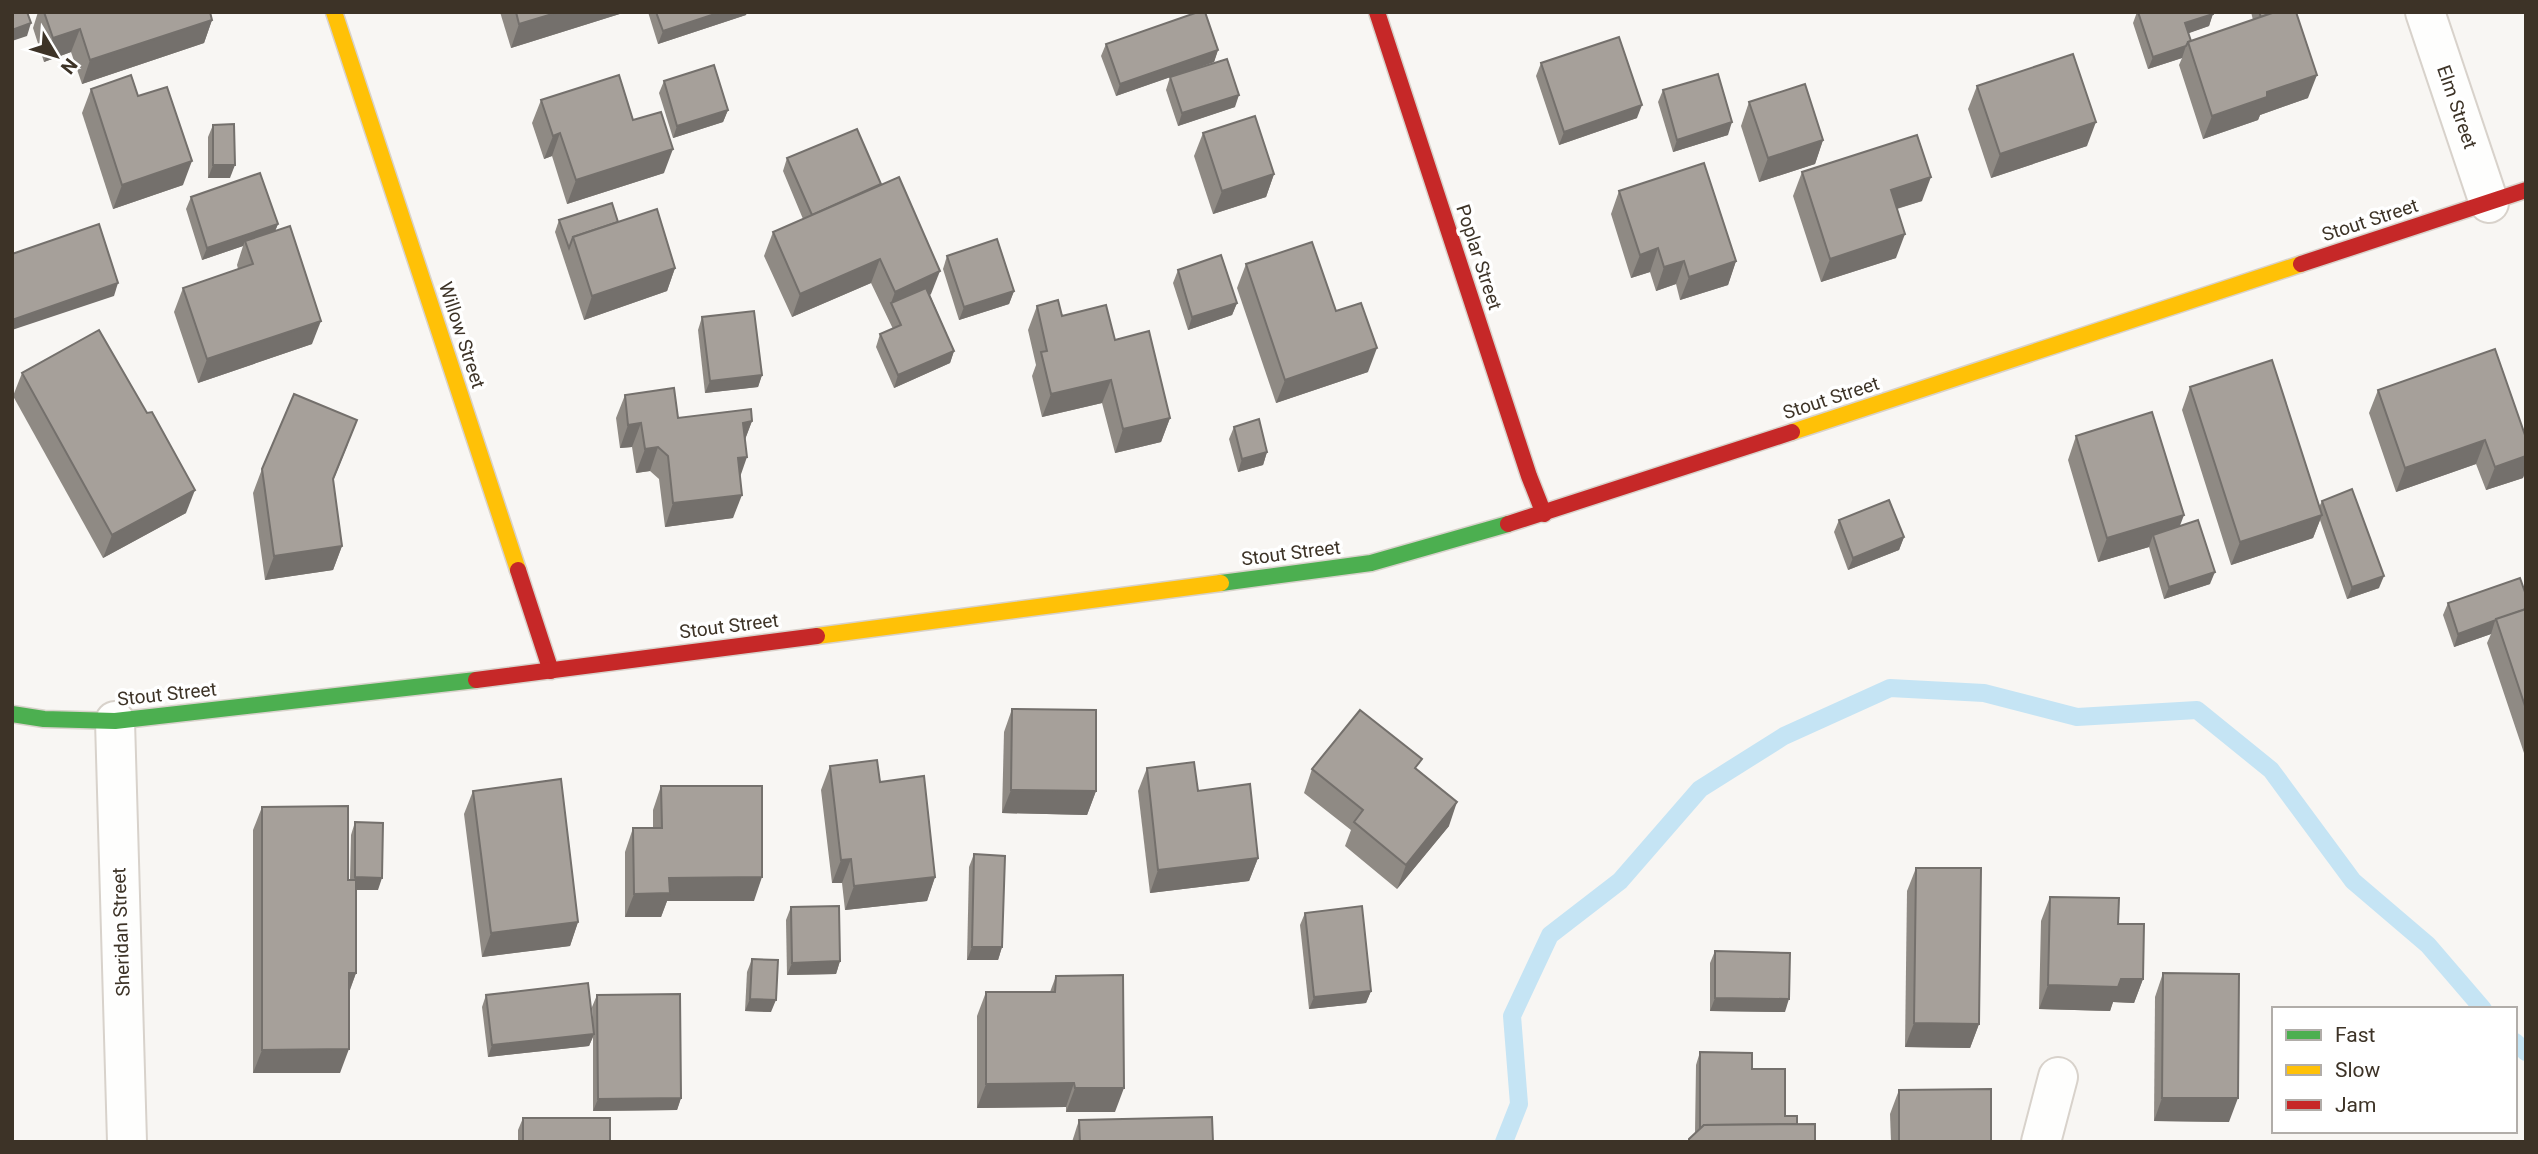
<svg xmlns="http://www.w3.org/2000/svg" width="2538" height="1154" viewBox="0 0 2538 1154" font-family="Roboto,sans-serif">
	<rect width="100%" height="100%" fill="#f8f6f3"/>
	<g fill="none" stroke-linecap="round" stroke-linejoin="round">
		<!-- stream -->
		<g stroke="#c5e4f4" stroke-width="18">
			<path d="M2515,1042L2526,1052"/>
			<path d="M1504,1142L1519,1104L1512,1016L1550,935L1620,881L1700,789L1784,736L1890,688L1984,693L2077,717L2197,710L2271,770L2353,881L2428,945L2483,1009"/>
		</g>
		<!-- street casing -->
		<g stroke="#d8d2cb" stroke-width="42">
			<g id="street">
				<path d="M2425,12L2489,203"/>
				<path d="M115,721L127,1142"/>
				<path d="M2041,1142L2058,1077"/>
			</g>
		</g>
		<!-- fast casing -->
		<g stroke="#d8d2cb" stroke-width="19">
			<g id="fast">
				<path d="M1221,583L1371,563L1508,524"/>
				<path d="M12,714L44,719L115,721L476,680"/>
			</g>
		</g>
		<!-- slow casing -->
		<g stroke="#d8d2cb" stroke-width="19">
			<g id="slow">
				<path d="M334,12L518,570"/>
				<path d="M1792,432L2301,264"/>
				<path d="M817,636L1221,583"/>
			</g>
		</g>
		<!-- jam casing -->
		<g stroke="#d8d2cb" stroke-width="19">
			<g id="jam">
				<path d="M1377,12L1529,476L1544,514"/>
				<path d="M2301,264L2526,190"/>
				<path d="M1508,524L1792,432"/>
				<path d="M518,570L551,671"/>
				<path d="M476,680L817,636"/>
			</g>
		</g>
		<!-- street -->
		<use href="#street" stroke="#fefefd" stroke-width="38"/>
		<!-- fast -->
		<use href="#fast" stroke="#4caf50" stroke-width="16"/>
		<!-- slow -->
		<use href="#slow" stroke="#ffc107" stroke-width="16"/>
		<!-- jam -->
		<use href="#jam" stroke="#c62828" stroke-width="16"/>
	</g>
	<!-- wall -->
	<g fill="#8f8a84">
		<path d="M38,12H210L212,20L204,43L82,84L71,52L44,62L33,28Z"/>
		<path d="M500,12H626L511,48Z"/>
		<path d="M648,12H747L746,15L658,44Z"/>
		<path d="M2137,12H2213L2209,26L2188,33L2191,41L2253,20L2251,12H2296L2308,98L2260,115L2258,120L2203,139L2179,65L2182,58L2148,69L2133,23Z"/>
		<path d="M1106,44L1218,50L1214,62L1178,75L1235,107L1178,126L1166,90L1170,77L1116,96L1101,56Z"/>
		<path d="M1541,63L1637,118L1559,145L1536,76Z"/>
		<path d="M664,81L728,110L723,122L673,138L659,93Z"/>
		<path d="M1977,86L2087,146L1991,178L1968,109Z"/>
		<path d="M91,89L183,185L113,209L82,113Z"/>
		<path d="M1663,90L1728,135L1673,152L1658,102Z"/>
		<path d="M541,100L633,120L664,173L567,204L552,156L544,159L532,123Z"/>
		<path d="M1749,102L1823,140L1815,164L1759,182L1741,126Z"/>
		<path d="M213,125L230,178H208V137Z"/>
		<path d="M1203,133L1274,174L1266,197L1213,214L1194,156Z"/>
		<path d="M787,158L881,184L931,294L930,295L954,351L950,363L894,388L876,347L880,334L893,329L871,283L792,317L764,256L773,232L803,219L783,171Z"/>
		<path d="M1802,172L1922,201L1897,209L1896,258L1821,282L1793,196Z"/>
		<path d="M1619,191L1736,261L1728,285L1680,300L1676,284L1656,291L1650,272L1631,278L1611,214Z"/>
		<path d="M191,197L278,224L275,231L312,344L198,383L174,312L183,288L238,269L237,265L243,246L202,260L186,209Z"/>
		<path d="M559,220L618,222L675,268L667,291L584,320L555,232Z"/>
		<path d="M947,256L1014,291L1009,304L959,320L943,269Z"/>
		<path d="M1246,264L1336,311L1368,372L1276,403L1237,288Z"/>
		<path d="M1178,270L1237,303L1232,315L1188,330L1173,283Z"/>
		<path d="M1037,306L1062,316L1115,340L1170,418L1161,442L1115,453L1102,403L1042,417L1032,376L1036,365L1028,330Z"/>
		<path d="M702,317L762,375L758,387L705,393L698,330Z"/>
		<path d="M22,373L186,513L103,558L13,396Z"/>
		<path d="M2190,387L2319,507L2322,501L2379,588L2347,599L2320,520L2313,538L2231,565L2182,410Z"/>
		<path d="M2378,390L2526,438V469L2523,478L2486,490L2476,464L2396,492L2369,413Z"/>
		<path d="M625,395L678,418L752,421L745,439L733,518L665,527L659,479L650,471L636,473L632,447L620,448L616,418Z"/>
		<path d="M1234,427L1267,452L1263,465L1238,472L1229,439Z"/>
		<path d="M2076,436L2180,526L2210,584L2164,599L2149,547L2098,562L2068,460Z"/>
		<path d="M348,444L333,481L342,546L333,570L265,580L253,493L262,469Z"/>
		<path d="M1839,520L1904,537L1899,550L1848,570L1834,532Z"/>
		<path d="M2526,595V759L2487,643L2491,634L2454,647L2443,615L2448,603Z"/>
		<path d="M1012,709L1096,791L1087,815L1002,813L1004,732Z"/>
		<path d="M830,766L880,782L935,877L927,901L845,910L842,883H832L821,790Z"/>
		<path d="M1147,768L1198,791L1258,858L1249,881L1150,893L1138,791Z"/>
		<path d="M1312,769L1417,770L1449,826L1397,889L1345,846L1351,830L1304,793Z"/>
		<path d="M661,786L754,901H667L661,917H625V852L633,828H653V810Z"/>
		<path d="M473,791L578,922L570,946L482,957L464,814Z"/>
		<path d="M262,807L348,880H350L351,835L355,822L378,890H356V973L349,993L340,1073H253V830Z"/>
		<path d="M974,854L1002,947L998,960H967L969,867Z"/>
		<path d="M1916,868L1979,1024L1970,1048L1905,1047L1907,891Z"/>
		<path d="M2050,897L2118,924L2143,979L2134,1003L2113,1002L2110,1011L2039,1009L2041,921Z"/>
		<path d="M791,907L840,961L836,974L787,975L786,920Z"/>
		<path d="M1305,913L1371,991L1366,1003L1309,1009L1300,925Z"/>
		<path d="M1715,951L1785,1012L1710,1011V963Z"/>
		<path d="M752,959L771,1012L745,1011L747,972Z"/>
		<path d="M2163,973L2229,1122L2154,1121L2155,997Z"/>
		<path d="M1056,976L1115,1112H1066V1107L977,1108V1016L986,992H1050Z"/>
		<path d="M486,995L593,1023L592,1007L597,995L681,1098L677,1110L593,1111V1037L589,1046L488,1057L482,1007Z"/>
		<path d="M1700,1052L1752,1069L1785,1116L1797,1124L1815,1142H1688L1689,1139L1695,1133L1696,1065Z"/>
		<path d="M1899,1090L1991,1142H1891L1890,1114Z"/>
		<path d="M523,1118L610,1142H518V1130Z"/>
		<path d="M1079,1120L1213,1142H1072Z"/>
	</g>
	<!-- shaded-wall -->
	<g fill="#74706c">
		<path d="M559,12H626L511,48L519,24Z"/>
		<path d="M721,12H747L746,15L658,44L663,31Z"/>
		<path d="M2213,14L2209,26L2181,36L2185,23Z"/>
		<path d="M212,20L204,43L82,84L90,60Z"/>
		<path d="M31,23L27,36L12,41V30Z"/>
		<path d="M80,29L71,52L44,62L53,38Z"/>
		<path d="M2186,46L2182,58L2148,69L2153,57Z"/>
		<path d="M1218,50L1214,62L1116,96L1120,84Z"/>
		<path d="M2317,75L2308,98L2260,115L2258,120L2203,139L2212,116L2267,92Z"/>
		<path d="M1239,95L1235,107L1178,126L1182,113Z"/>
		<path d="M1642,105L1637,118L1559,145L1564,132Z"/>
		<path d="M728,110L723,122L673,138L677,126Z"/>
		<path d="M1732,122L1728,135L1673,152L1677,140Z"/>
		<path d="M2096,122L2087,146L1991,178L2000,154Z"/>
		<path d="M560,133L552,156L544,159L553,136Z"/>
		<path d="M1823,140L1815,164L1759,182L1768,158Z"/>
		<path d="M673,149L664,173L567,204L576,180Z"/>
		<path d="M192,161L183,185L113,209L122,185Z"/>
		<path d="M213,165H235L230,178H208Z"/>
		<path d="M1274,174L1266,197L1213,214L1222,191Z"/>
		<path d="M1931,177L1922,201L1882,213L1891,190Z"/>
		<path d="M278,224L273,236L245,241L243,246L202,260L207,248Z"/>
		<path d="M1905,234L1896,258L1821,282L1830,259Z"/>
		<path d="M1658,248L1650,272L1631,278L1640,255Z"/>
		<path d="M880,259L871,283L792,317L800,294Z"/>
		<path d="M1684,261L1676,284L1656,291L1664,267Z"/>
		<path d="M1736,261L1728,285L1680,300L1689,277Z"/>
		<path d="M675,268L667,291L584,320L592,296Z"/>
		<path d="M940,271L931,294L895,312L891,303L895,292Z"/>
		<path d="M118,283L114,296L12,330V320Z"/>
		<path d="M1014,291L1009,304L959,320L964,307Z"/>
		<path d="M1237,303L1232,315L1188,330L1192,317Z"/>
		<path d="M321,321L312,344L198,383L207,359Z"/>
		<path d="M1377,348L1368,372L1276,403L1285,380Z"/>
		<path d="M954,351L950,363L894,388L898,375Z"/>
		<path d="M762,375L758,387L705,393L710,381Z"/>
		<path d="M1111,380L1102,403L1042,417L1051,394Z"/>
		<path d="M1170,418L1161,442L1115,453L1123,429Z"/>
		<path d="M752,421L743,445V423Z"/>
		<path d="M641,423L632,447L620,448L628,425Z"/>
		<path d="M2485,440L2476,464L2396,492L2405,468Z"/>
		<path d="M658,447L650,471L636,473L645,449Z"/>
		<path d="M1267,452L1263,465L1238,472L1242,459Z"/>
		<path d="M2526,456V469L2523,478L2486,490L2495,467Z"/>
		<path d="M747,457L739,480L738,458Z"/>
		<path d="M195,490L186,513L103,558L112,535Z"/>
		<path d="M742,495L733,518L665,527L673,503Z"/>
		<path d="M2184,515L2175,539L2153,535L2149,547L2098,562L2107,538Z"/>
		<path d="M2322,515L2313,538L2231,565L2240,542Z"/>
		<path d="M1904,537L1899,550L1848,570L1853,558Z"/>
		<path d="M342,546L333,570L265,580L274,556Z"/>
		<path d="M2215,572L2210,584L2164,599L2169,587Z"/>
		<path d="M2384,576L2379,588L2347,599L2352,587Z"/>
		<path d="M2495,621L2491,634L2454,647L2458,634Z"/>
		<path d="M1011,790L1096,791L1087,815L1002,813Z"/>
		<path d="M1457,802L1449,826L1397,889L1406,865Z"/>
		<path d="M1258,858L1249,881L1150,893L1158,870Z"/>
		<path d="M851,859L842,883H832L841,860Z"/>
		<path d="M355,877L382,878L378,890H350Z"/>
		<path d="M762,877L754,901H667L661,917H625L634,894L669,878Z"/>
		<path d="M935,877L927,901L845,910L854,886Z"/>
		<path d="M578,922L570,946L482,957L491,933Z"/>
		<path d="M972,947H1002L998,960H967Z"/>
		<path d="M840,961L836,974L787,975L792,963Z"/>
		<path d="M349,973H356L347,997Z"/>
		<path d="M2121,979H2143L2134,1003L2113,1002L2110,1011L2039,1009L2048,985Z"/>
		<path d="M1371,991L1366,1003L1309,1009L1314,997Z"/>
		<path d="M1715,998L1789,999L1785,1012L1710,1011Z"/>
		<path d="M750,999L776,1000L771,1012L745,1011Z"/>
		<path d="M1914,1023L1979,1024L1970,1048L1905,1047Z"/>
		<path d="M594,1034L589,1046L488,1057L492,1045Z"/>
		<path d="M349,1049L340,1073H253L262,1050Z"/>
		<path d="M1074,1083L1066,1107L977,1108L986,1084Z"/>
		<path d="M1075,1088H1124L1115,1112H1066Z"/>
		<path d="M681,1098L677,1110L593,1111L598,1099Z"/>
		<path d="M2162,1098H2238L2229,1122L2154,1121Z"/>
	</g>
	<!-- building -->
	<g fill="#a6a09a" stroke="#74706c" stroke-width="2">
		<path d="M12,12H27L31,23L12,30Z"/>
		<path d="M44,12H210L212,20L90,60L80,29L53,38Z"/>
		<path d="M516,12H559L519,24Z"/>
		<path d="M656,12H721L663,31Z"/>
		<path d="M1198,12H1205L1218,50L1120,84L1106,44Z"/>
		<path d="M2138,12H2213V14L2185,23L2191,41L2188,42L2186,46L2153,57Z"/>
		<path d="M2259,12H2275L2261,17Z"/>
		<path d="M2275,12H2296L2317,75L2267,92V97L2212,116L2188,42Z"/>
		<path d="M1619,37L1642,105L1564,132L1541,63Z"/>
		<path d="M2073,54L2096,122L2000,154L1977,86Z"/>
		<path d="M1227,59L1239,95L1182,113L1170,77Z"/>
		<path d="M714,65L728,110L677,126L664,81Z"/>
		<path d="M1718,74L1732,122L1677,140L1663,90Z"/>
		<path d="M131,75L138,96L167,87L192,161L122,185L91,89Z"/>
		<path d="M619,75L633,120L661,112L673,149L576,180L560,133L553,136L541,100Z"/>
		<path d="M1805,84L1823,140L1768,158L1749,102Z"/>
		<path d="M1255,116L1274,174L1222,191L1203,133Z"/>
		<path d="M234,124L235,165H213V125Z"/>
		<path d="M857,129L881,184L812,215L787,158Z"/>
		<path d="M1917,135L1931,177L1891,190L1905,234L1830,259L1802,172Z"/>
		<path d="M1704,163L1736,261L1689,277L1684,261L1664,267L1658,248L1640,255L1619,191Z"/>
		<path d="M260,173L278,224L207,248L191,197Z"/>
		<path d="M899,177L940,271L895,292L880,259L800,294L773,232Z"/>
		<path d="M612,203L618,222L573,237L569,248L559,220Z"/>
		<path d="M657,209L675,268L592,296L573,237Z"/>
		<path d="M99,224L118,283L12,320V254Z"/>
		<path d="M290,226L321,321L207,359L183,288L253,264L245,241Z"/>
		<path d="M997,239L1014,291L964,307L947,256Z"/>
		<path d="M1312,242L1336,311L1361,303L1377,348L1285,380L1246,264Z"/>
		<path d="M1221,255L1237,303L1192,317L1178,270Z"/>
		<path d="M926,288L954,351L898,375L880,334L901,325L891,303Z"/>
		<path d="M1058,300L1062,316L1106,305L1115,340L1149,331L1170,418L1123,429L1111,380L1051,394L1041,352L1047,351L1037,306Z"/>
		<path d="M754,311L762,375L710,381L702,317Z"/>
		<path d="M99,330L147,413L152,412L195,490L112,535L22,373Z"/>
		<path d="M2495,349L2526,438V456L2495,467L2485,440L2405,468L2378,390Z"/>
		<path d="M2272,360L2322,515L2240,542L2190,387Z"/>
		<path d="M674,388L678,418L751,409L752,421L743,423L747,457L738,458L742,495L673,503L668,456L658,447L645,449L641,423L628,425L625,395Z"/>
		<path d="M294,394L357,420L333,479L342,546L274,556L262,469Z"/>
		<path d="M2152,412L2184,515L2107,538L2076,436Z"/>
		<path d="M1259,419L1267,452L1242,459L1234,427Z"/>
		<path d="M2352,489L2384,576L2352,587L2322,501Z"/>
		<path d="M1889,500L1904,537L1853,558L1839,520Z"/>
		<path d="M2198,520L2215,572L2169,587L2153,535Z"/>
		<path d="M2520,578L2526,595V609L2458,634L2448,603Z"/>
		<path d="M2526,609V709L2496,619Z"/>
		<path d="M1012,709L1096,710V791L1011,790Z"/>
		<path d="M1360,710L1422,759L1415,768L1457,802L1406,865L1354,822L1363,810L1312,769Z"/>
		<path d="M877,760L880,782L924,776L935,877L854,886L851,859L841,860L830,766Z"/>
		<path d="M1194,762L1198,791L1250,784L1258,858L1158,870L1147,768Z"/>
		<path d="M561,779L578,922L491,933L473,791Z"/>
		<path d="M661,786H762V877L669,878L670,893L634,894L633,828H662Z"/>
		<path d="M348,806V880H356V973H349V1049L262,1050V807Z"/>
		<path d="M355,822L383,823L382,878L355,877Z"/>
		<path d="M974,854L1005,856L1002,947H972Z"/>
		<path d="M1916,868H1981L1979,1024L1914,1023Z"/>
		<path d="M2050,897L2119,898L2118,924H2144L2143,979H2121L2118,987L2048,985Z"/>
		<path d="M839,906L840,961L792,963L791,907Z"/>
		<path d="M1362,906L1371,991L1314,997L1305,913Z"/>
		<path d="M1715,951L1790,953L1789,999L1715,998Z"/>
		<path d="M752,959L778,960L776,1000L750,999Z"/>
		<path d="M2163,973L2239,974L2238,1098H2162Z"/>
		<path d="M1123,975L1124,1088H1075L1074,1083L986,1084V992H1055L1056,976Z"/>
		<path d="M588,983L594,1034L492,1045L486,995Z"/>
		<path d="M680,994L681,1098L598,1099L597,995Z"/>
		<path d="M1700,1052L1752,1053V1069H1785V1116H1797V1124L1704,1125L1700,1129Z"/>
		<path d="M1991,1089V1142H1899V1090Z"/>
		<path d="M1212,1117L1213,1142H1080L1079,1120Z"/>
		<rect x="523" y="1118" width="87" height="24"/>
		<path d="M1815,1124V1142H1689V1139L1704,1125Z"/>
	</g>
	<g text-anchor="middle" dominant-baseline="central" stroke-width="7" stroke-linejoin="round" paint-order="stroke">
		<!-- street labels -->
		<g font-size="19" fill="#3d3327" stroke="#fff">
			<text transform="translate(2457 107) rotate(71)">Elm Street</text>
			<text transform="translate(2370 220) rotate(-18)">Stout Street</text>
			<text transform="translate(1479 257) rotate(72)">Poplar Street</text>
			<text transform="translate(462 335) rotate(72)">Willow Street</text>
			<text transform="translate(1831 398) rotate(-18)">Stout Street</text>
			<text transform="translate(1291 553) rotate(-7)">Stout Street</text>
			<text transform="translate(729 626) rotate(-7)">Stout Street</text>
			<text transform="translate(167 694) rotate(-6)">Stout Street</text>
			<text transform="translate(121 932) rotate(-92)">Sheridan Street</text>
		</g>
	</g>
	<!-- border -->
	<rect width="2538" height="1154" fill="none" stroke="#3d3327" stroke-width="28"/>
	<!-- legend -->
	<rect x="2272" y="1007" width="245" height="126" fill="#ffffff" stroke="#b1ada9" stroke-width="2"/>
	<rect x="2286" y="1030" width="35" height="10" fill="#4caf50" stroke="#b1ada9" stroke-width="2"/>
	<text x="2335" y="1042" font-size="21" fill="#3d3327">Fast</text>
	<rect x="2286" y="1065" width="35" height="10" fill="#ffc107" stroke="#b1ada9" stroke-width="2"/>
	<text x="2335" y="1077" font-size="21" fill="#3d3327">Slow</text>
	<rect x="2286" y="1100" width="35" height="10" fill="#c62828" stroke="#b1ada9" stroke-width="2"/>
	<text x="2335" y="1112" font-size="21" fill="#3d3327">Jam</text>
	<!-- north arrow -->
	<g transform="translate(56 56) rotate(128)" stroke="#ffffff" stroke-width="5" paint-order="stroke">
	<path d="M0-5L12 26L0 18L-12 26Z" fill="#3d3327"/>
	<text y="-10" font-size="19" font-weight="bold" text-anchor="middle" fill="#3d3327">N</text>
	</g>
</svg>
